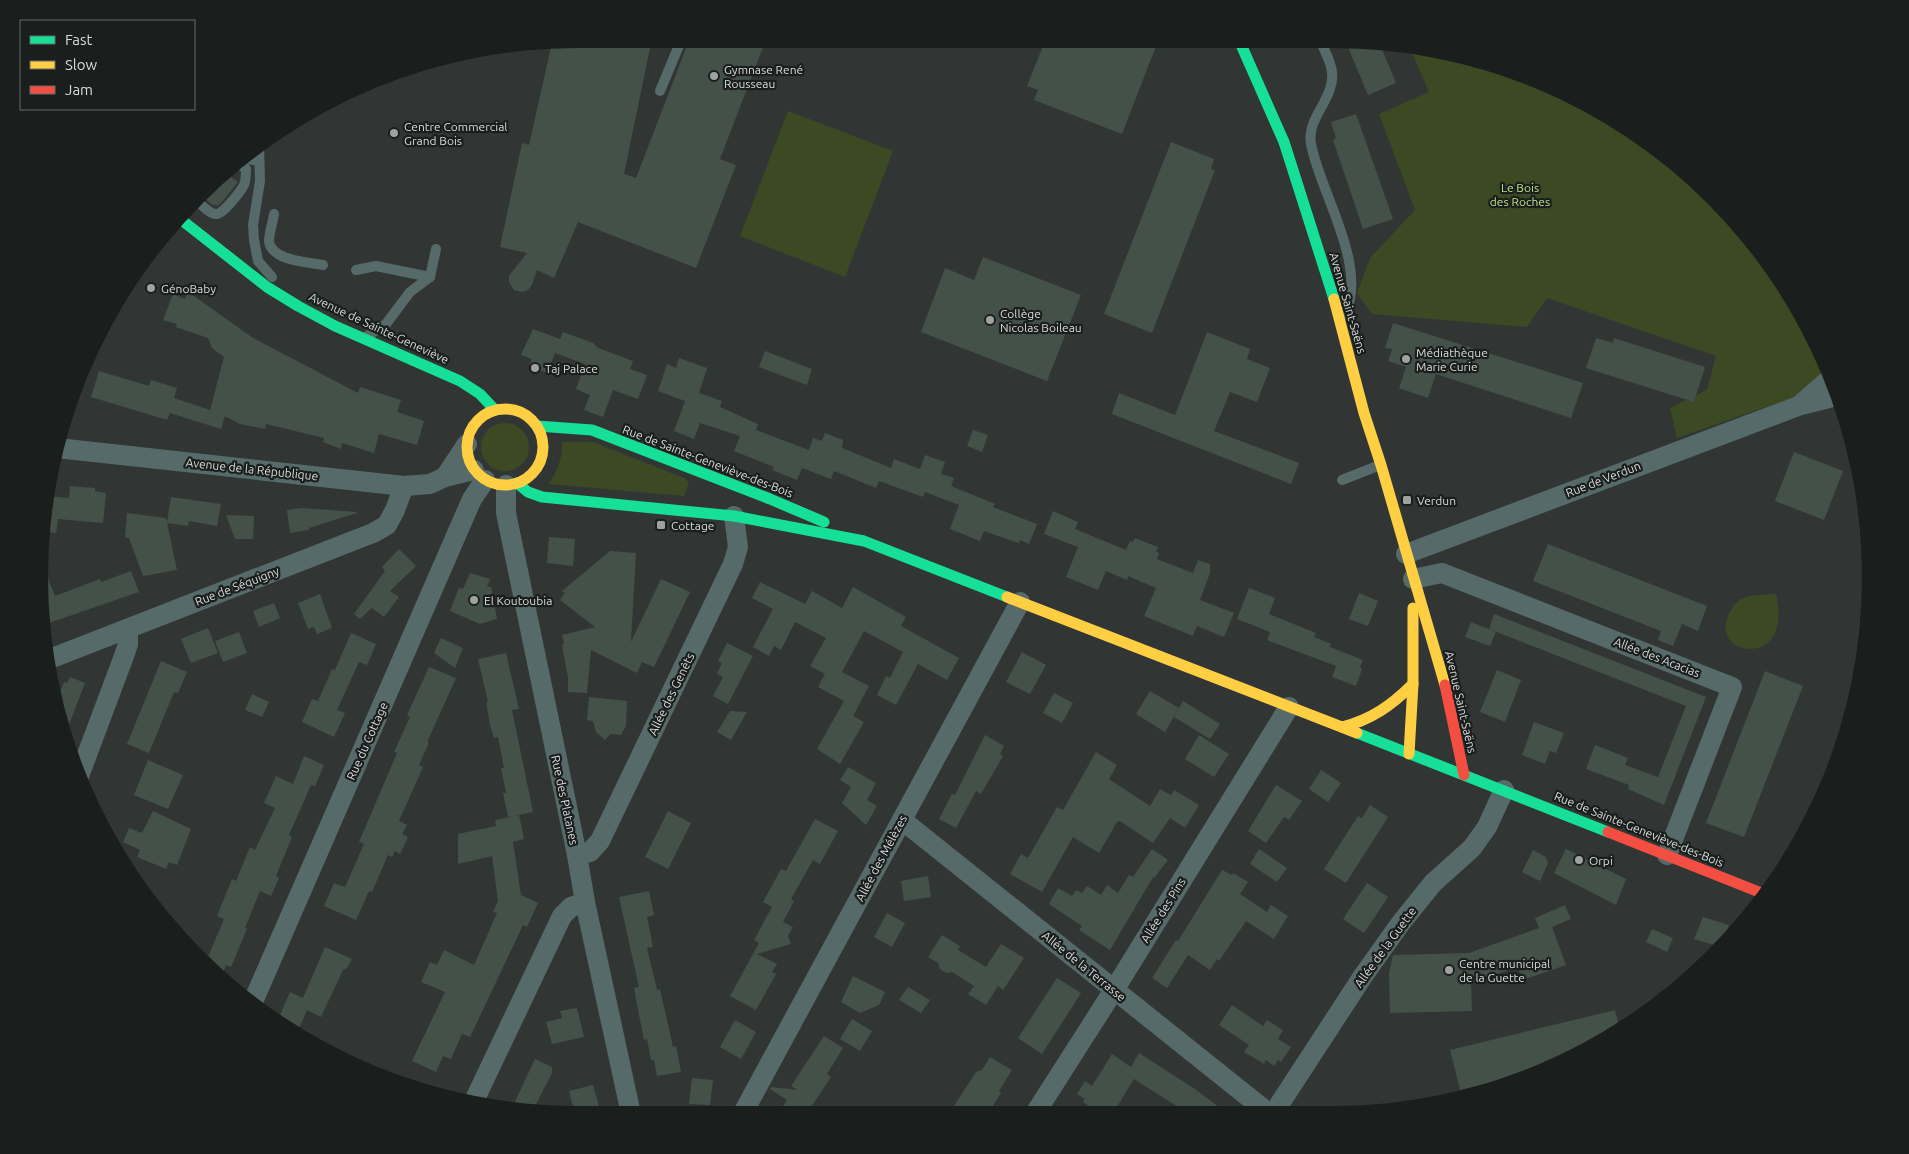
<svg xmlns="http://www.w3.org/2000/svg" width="1909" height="1154" viewBox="0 0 1909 1154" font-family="Ubuntu,sans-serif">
	<rect width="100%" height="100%" fill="#313634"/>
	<!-- green -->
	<g fill="#3b4a23">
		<path d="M1410,48L1505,67L1631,130L1713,197L1780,278L1829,371L1803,394L1677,438L1670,408L1707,390L1716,356L1547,298L1527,327L1372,314L1357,293L1370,258L1415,210L1379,114L1429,92Z"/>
		<path d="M788,111L893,151L845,277L740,236Z"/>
		<circle cx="505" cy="447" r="24"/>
		<path d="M562,442H593L684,478L689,482L684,496L549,484C557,470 563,459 562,442Z"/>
		<path d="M1776,594C1794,670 1710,657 1728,616C1738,592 1753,596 1776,594Z"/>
	</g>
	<!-- building -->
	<g fill="#435149">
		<path d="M1345,40H1367L1379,42L1396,83L1368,95Z"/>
		<path d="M1045,41H1158L1122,134L1034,100L1038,90L1027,86Z"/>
		<path d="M765,42L720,159L736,165L696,268L578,222L554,278L537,270L532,285L528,290L522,292L514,290L509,282V276L527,253L500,247L522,143L529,145L552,43H651L624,174L636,178L688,43Z"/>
		<path d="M1356,114L1393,219L1363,229L1333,140L1336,138L1331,122Z"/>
		<path d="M1171,142L1214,159L1211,169L1215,170L1152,333L1104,314Z"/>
		<path d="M224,172L238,182L222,202L217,206L215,204L214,206L199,194Z"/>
		<path d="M983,257L1081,295L1047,381L921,332L945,268L974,280Z"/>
		<path d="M187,291L253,338L358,393L360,387L401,400L397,412L424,421L417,445L379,434L374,453L342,443L341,449L323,442L324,438L266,424L265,429L240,424L225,416L221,429L170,413L167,420L91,397L99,371L149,386L151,380L177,388L174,398L210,410L224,357L212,348L208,338L176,327L177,324L163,320L173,294L185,299Z"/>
		<path d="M1393,323L1583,383L1571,418L1436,374L1428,398L1399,388L1406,367L1388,361L1392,349L1385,348Z"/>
		<path d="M533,329L560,339L563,332L593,343L598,348L633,361L630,369L647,375L638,399L613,390L603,417L584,410L590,395L576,389L585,364L555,353L547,373L529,366L532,359L521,355Z"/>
		<path d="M1207,332L1250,349L1247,359L1270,368L1257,402L1230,392L1214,431L1299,463L1291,484L1112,414L1119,393L1175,415Z"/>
		<path d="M1596,338L1613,343L1614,338L1705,367L1694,402L1586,368Z"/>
		<path d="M765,351L812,369L807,385L759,367Z"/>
		<path d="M679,358L707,368L699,393L722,401L720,407L758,424L756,430L809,450L813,438L822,441L825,433L843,440L842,448L891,468L894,459L920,469L925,455L945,462L941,474L954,478L951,486L995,504L993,507L1037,524L1029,544L1020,540L1019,543L984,531L980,541L950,529L959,505L925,492L923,497L879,481L876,488L834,471L831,479L802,468L797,480L772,470L774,467L734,451L740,436L700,423L694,439L674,431L685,401L658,391L667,364L676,368Z"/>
		<path d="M973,430L988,435L982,452L967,446Z"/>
		<path d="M1794,452L1843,471L1824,520L1775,501Z"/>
		<path d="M70,486L95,488V491L106,493L103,523L58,519L56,533L42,531L46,496L69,498Z"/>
		<path d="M171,497L221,504L217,526L189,521L188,526L167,523L177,570L143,576L129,538L125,537L127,513L166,518L167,522Z"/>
		<path d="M301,508L357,512V513L309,528V530L290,533L287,510Z"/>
		<path d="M1053,511L1078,522L1075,529L1126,550L1130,541L1133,542L1135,538L1158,547L1156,551L1159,553L1157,559L1193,573L1198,560L1210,564V573L1200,600L1234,613L1224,637L1197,626L1193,636L1144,616L1156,588L1128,576L1127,580L1106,571L1098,590L1066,577L1078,547L1044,534Z"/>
		<path d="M226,515L254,516L253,539H235Z"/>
		<path d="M549,537L575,539L573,566L547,563Z"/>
		<path d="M1548,544L1707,606L1698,631L1682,624L1673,646L1658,640L1661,631L1533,581Z"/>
		<path d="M399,549L416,566L390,591L399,597L384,617L372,608L360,619L354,614L385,571L382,567Z"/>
		<path d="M610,551L636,553L631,642L661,579L690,592L654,667L642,662L637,673L591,650L587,693L568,692V678L562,645L564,644L562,635L595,627L560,600L565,593L562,591Z"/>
		<path d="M42,564L55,596L100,579L101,582L131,571L139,592L43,625L39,577L40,565Z"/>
		<path d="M470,573L490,579L487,587H491L497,619L480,624L450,611L459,588L463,589Z"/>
		<path d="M760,582L805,604L812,591L842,608L853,587L906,617L901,626L959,658L947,680L918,664L896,705L877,695L886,676L890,678L903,652L864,631L842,672L869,686L853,716L864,722L840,764L817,749L844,701L818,687L825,674L810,666L826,638L795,622L781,650L774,646L769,656L753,647L773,609L752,598Z"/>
		<path d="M1249,588L1275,598L1269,614L1316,633L1314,637L1331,644L1330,647L1363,660L1360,667L1362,669L1356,686L1332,677L1336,666L1267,640L1270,632L1237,619Z"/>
		<path d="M1359,593L1378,601L1368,626L1349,619Z"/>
		<path d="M320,594L332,628L317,634L314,627L308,629L298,603Z"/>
		<path d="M274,603L280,618L259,627L253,611Z"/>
		<path d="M1494,614L1706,697L1664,805L1628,789L1629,785L1586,769L1595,745L1628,758L1625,765L1658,777L1686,706L1489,629Z"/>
		<path d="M1471,622L1496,632L1490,646L1465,637Z"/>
		<path d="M208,628L218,653L191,663L181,639Z"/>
		<path d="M239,632L247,653L223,662L215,641Z"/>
		<path d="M351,633L376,644L367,665L359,662L337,710L345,713L334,737L302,722L312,699L318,701L332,669L335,670Z"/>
		<path d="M441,638L463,648L455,668L434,653Z"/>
		<path d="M727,643L753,656L728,704L713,696L723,677L717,674L722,663L718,661Z"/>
		<path d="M1022,652L1046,665L1030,694L1006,682Z"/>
		<path d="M506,653L519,709L512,710L533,812L508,817L503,793H506L501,768H504L498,737L494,738L490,725L486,702H488L478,659Z"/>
		<path d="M161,661L187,672L178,693L174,692L149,753L127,744Z"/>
		<path d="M429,667L456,678L428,740V745L419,765L423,767L399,821L407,825L402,834L408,837L400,854L395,851L392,857L388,855L372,892L369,891L356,920L324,906L334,883L345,887L364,844L359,842L397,753L394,752L410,717L407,715Z"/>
		<path d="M1497,670L1521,680L1505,722L1480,712Z"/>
		<path d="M1765,671L1803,686L1744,837L1706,823Z"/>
		<path d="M70,677L85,683L64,738L55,705L64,682L67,683Z"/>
		<path d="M1150,691L1179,708L1165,732L1136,714Z"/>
		<path d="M1054,693L1073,703L1062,723L1043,713Z"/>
		<path d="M252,694L269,702L262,717L245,710Z"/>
		<path d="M589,697L627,701L626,726L621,735L610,734L605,740L596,732L593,721L587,720Z"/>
		<path d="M1183,701L1220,724L1210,739L1174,717Z"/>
		<path d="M730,711L747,712L731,740L717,732Z"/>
		<path d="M1534,722L1564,733L1556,753L1550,751L1545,764L1522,755Z"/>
		<path d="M985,735L1004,746L1000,754L1003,756L981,794L976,791L956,828L939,819L952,794L955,795Z"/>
		<path d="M1199,735L1229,754L1214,777L1185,759Z"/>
		<path d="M1096,752L1117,765L1109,779L1150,806L1160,789L1171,795L1174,790L1199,805L1185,828L1170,818L1153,843L1120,821L1117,822L1099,853L1073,837L1042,892L1010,874L1021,854L1028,858L1057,807L1063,810Z"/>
		<path d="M304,756L324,765L315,786L311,785L289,835L292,837L276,876L279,878L271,896L260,891L245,928L247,929L231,967L226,965L221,978L205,964L224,919L217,916L232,879L236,881L250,847L255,850L275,808L264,803L276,776L293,784Z"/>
		<path d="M148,760L183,775L168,809L134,795Z"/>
		<path d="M848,767L876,783L867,800L877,806L866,825L842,803L851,787L840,780Z"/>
		<path d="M1321,770L1341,783L1328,802L1309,789Z"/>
		<path d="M1276,785L1302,801L1289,820L1284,817L1266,843L1248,831Z"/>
		<path d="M1370,805L1388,817L1346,883L1324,869L1358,816L1362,818Z"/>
		<path d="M153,811L191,829L177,865L169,862L166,869L137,857L140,850L123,842L129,828L142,833Z"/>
		<path d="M668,811L691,823L668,869L645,857Z"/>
		<path d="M519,815L524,839L513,842L521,895L538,903L527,927L523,925L470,1037L462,1034L451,1059L443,1056L436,1072L412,1061L445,992L421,982L430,962L437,965L444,950L474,965L497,913L493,912L498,901L492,856L458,864V834L496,826L495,820Z"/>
		<path d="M815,819L838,831L820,864L813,860L791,899L794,901L783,922L793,927L788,936L791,944L757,954L777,964L772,972L776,974L756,1010L730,996L759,943L754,940L772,907L763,902L781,869L786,871Z"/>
		<path d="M1152,849L1168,860L1154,878L1153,877L1110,950L1079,930L1082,926L1049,904L1058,888L1072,896L1076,890L1082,893L1087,886L1101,895L1107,885L1118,893L1129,875L1133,877Z"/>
		<path d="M1259,849L1287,868L1277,882L1250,864Z"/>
		<path d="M1566,849L1626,879L1616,905L1554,873Z"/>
		<path d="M1533,850L1546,857L1548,863L1540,881L1522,872Z"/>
		<path d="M1222,870L1232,875L1233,873L1248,882L1240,894L1267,912L1271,905L1288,916L1274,939L1246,921L1219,961L1217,959L1210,970L1188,955L1167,988L1152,978L1176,940L1178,941Z"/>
		<path d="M928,876L931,897L904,901L901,881Z"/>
		<path d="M1367,883L1388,897L1364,933L1343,919Z"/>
		<path d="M649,891L654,915L647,917L653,947L647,948L657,990L660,989L673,1047L676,1046L681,1072L657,1076L654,1060H651L647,1039L644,1040L638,1010L634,988L639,987L619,897Z"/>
		<path d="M1565,905L1571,919L1552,927L1566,965L1523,980L1518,967L1471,983L1472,1011L1390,1013L1389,973L1393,955L1469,953L1539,928L1535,918Z"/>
		<path d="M887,913L905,923L892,947L874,937Z"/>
		<path d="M1703,917L1729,925L1724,940L1718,946L1694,939Z"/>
		<path d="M1652,929L1673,938L1667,952L1646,942Z"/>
		<path d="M942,935L960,946L958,950L986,967L1001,944L1024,958L1003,990L998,986L986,1005L968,994L974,986L952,972L946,973L940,969L938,963L928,957Z"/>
		<path d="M325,947L352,959L347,968L343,970L321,1017L307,1010L298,1031L277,1022L290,992L303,998Z"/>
		<path d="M853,976L885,992L879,1005L860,1013L841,1002Z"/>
		<path d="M1057,978L1081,993L1042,1054L1018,1038Z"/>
		<path d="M908,987L930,1000L921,1013L899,1000Z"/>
		<path d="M1232,1005L1263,1026L1267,1020L1283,1030L1278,1039L1291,1047L1281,1062L1278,1060L1274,1066L1266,1060L1264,1064L1244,1052L1249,1045L1219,1025Z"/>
		<path d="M577,1008L584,1037L552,1044L546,1022L562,1018L560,1011Z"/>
		<path d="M1615,1010L1620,1030L1601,1043L1540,1071L1460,1090L1450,1050Z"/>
		<path d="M852,1019L872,1031L860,1051L840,1039Z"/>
		<path d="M735,1020L756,1032L741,1059L720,1047Z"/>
		<path d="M824,1036L843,1048L827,1074L831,1077L807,1113H779L787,1100L770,1089L771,1087L798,1090L791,1086Z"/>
		<path d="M1139,1053L1195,1089L1224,1111L1186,1112L1134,1079L1114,1112H1097L1083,1102L1085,1099L1077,1094L1085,1081L1092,1086L1112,1054L1131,1067Z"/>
		<path d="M990,1057L1012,1070L999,1091L1001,1093L989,1112H964L954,1106L976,1072L982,1070Z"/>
		<path d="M535,1059L552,1067V1073L532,1112L512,1108Z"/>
		<path d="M692,1078L713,1080L710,1105L689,1104Z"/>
		<path d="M593,1085L600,1110L596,1111L597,1114H575L569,1091Z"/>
	</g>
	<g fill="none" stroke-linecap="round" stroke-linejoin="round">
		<!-- lane -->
		<g stroke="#566a6a" stroke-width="10">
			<path d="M1320,40C1324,50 1331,61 1332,72C1335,99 1306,118 1311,144C1320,193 1370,268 1344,316"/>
			<path d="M660,91L680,43"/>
			<path d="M259,144L260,181L253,225L254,240L258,261L272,277"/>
			<path d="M240,158L259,161"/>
			<path d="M195,199C200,203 210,215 217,214C223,214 241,191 244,185C246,180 246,175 246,169L236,161"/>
			<path d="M274,214C273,222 269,233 269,241C271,261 308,262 323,265"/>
			<path d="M356,270L376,266L430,277"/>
			<path d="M366,337L386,324L410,292L430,277L436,249"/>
			<path d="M1342,480L1380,465"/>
		</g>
		<!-- street -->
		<g stroke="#566a6a" stroke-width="20">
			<path d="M1802,403L1831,378"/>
			<path d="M57,448L404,486L430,484L445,477L474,470"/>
			<path d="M445,477L467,444"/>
			<path d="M506,485V513L577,855L585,902L631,1114"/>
			<path d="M1406,554L1801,405L1829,398L1836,394"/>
			<path d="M1413,579L1442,573L1732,687L1667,855"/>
			<path d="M47,660L373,533L387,525L395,510L404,486"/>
			<path d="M79,776L124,656L128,644V629"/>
			<path d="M902,820L1266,1111"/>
			<path d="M577,855L590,852L600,841L733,564L738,547L734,516"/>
			<path d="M252,1004L472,499L485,480"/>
			<path d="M474,1101L562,916L571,907L585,902"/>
			<path d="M1275,1111L1363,976L1400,924L1433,883L1472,848L1487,827L1504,790"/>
			<path d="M1036,1112L1119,982L1289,707"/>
			<path d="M743,1113L1020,602"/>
		</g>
		<!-- fast -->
		<g stroke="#16e098" stroke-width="11">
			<path d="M1239,40L1284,142L1334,299"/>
			<path d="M179,218L267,287L298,306L335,326L460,381L480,394L495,410"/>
			<path d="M537,426L592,430L770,499L824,522"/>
			<path d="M517,483L528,492L542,497L734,516L864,541L1007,597"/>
			<path d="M1357,733L1608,832"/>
		</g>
		<!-- slow -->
		<g stroke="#ffcf43" stroke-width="11">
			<path d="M1334,299L1364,413L1381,465L1445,685"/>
			<circle cx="505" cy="447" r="38"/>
			<path d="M1007,597L1357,733"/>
			<path d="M1342,727C1371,720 1392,705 1413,684"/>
			<path d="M1409,754L1413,684V608"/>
		</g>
		<!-- jam -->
		<g stroke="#f24e42" stroke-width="11">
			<path d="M1445,685L1464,775"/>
			<path d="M1608,832L1764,894"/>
		</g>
	</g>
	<!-- markers -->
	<g fill="#9ea3a1" stroke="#1a1e1d" stroke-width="2">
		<circle cx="714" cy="76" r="5"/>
		<circle cx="394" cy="133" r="5"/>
		<circle cx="151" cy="288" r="5"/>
		<circle cx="990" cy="320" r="5"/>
		<circle cx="1406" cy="359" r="5"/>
		<circle cx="535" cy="368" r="5"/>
		<rect x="1402" y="495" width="10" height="10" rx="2.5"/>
		<rect x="656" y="520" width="10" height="10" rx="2.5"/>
		<circle cx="474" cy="600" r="5"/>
		<circle cx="1579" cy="860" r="5"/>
		<circle cx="1449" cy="970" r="5"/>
	</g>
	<g text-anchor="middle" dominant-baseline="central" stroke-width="4.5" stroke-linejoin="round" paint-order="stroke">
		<!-- poi labels -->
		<g font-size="12" fill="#d8dddb" stroke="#1a1e1d" text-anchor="start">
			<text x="724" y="69">Gymnase René<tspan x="724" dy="14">Rousseau</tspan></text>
			<text x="404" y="126">Centre Commercial<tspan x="404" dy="14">Grand Bois</tspan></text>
			<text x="161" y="288">GénoBaby</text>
			<text x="1000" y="313">Collège<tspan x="1000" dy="14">Nicolas Boileau</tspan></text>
			<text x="1416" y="352">Médiathèque<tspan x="1416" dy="14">Marie Curie</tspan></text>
			<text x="545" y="368">Taj Palace</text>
			<text x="1417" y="500">Verdun</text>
			<text x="671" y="525">Cottage</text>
			<text x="484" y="600">El Koutoubia</text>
			<text x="1589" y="860">Orpi</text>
			<text x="1459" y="963">Centre municipal<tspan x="1459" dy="14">de la Guette</tspan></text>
		</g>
		<!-- park labels -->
		<g font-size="12" fill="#bbe183" stroke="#1a1e1d">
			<text x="1520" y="187">Le Bois<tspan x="1520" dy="14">des Roches</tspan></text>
		</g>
		<!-- street labels -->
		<g font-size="12" fill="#d8dddb" stroke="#1a1e1d">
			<text transform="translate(1348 303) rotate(74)">Avenue Saint-Saëns</text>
			<text transform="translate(379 328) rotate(25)">Avenue de Sainte-Geneviève</text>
			<text transform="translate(708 461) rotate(21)">Rue de Sainte-Geneviève-des-Bois</text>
			<text transform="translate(252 469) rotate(6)">Avenue de la République</text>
			<text transform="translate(1603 479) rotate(-21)">Rue de Verdun</text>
			<text transform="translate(237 586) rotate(-21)">Rue de Séquigny</text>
			<text transform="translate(1657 657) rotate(21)">Allée des Acacias</text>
			<text transform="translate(671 694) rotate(-64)">Allée des Genêts</text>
			<text transform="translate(1461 702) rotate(77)">Avenue Saint-Saëns</text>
			<text transform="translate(367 741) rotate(-66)">Rue du Cottage</text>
			<text transform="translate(565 800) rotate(78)">Rue des Platanes</text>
			<text transform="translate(1639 829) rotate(22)">Rue de Sainte-Geneviève-des-Bois</text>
			<text transform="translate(881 858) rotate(-62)">Allée des Mélèzes</text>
			<text transform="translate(1163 910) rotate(-58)">Allée des Pins</text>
			<text transform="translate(1385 947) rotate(-54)">Allée de la Guette</text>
			<text transform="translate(1084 966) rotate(39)">Allée de la Terrasse</text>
		</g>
	</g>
	<!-- crop -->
	<path d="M0 0H1909V1154H0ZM577 48H1333A529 529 0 0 1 1862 577V577A529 529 0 0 1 1333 1106H577A529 529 0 0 1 48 577V577A529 529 0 0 1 577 48Z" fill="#1a1e1d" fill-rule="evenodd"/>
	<!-- legend -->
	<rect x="20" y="20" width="175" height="90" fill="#1a1e1d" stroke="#666a69"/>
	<rect x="30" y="36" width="25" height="8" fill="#16e098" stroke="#666a69"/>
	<text x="65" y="45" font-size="15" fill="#d8dddb">Fast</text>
	<rect x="30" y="61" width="25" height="8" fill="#ffcf43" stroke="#666a69"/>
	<text x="65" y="70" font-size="15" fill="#d8dddb">Slow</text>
	<rect x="30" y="86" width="25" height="8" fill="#f24e42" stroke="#666a69"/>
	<text x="65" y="95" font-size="15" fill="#d8dddb">Jam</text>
</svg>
